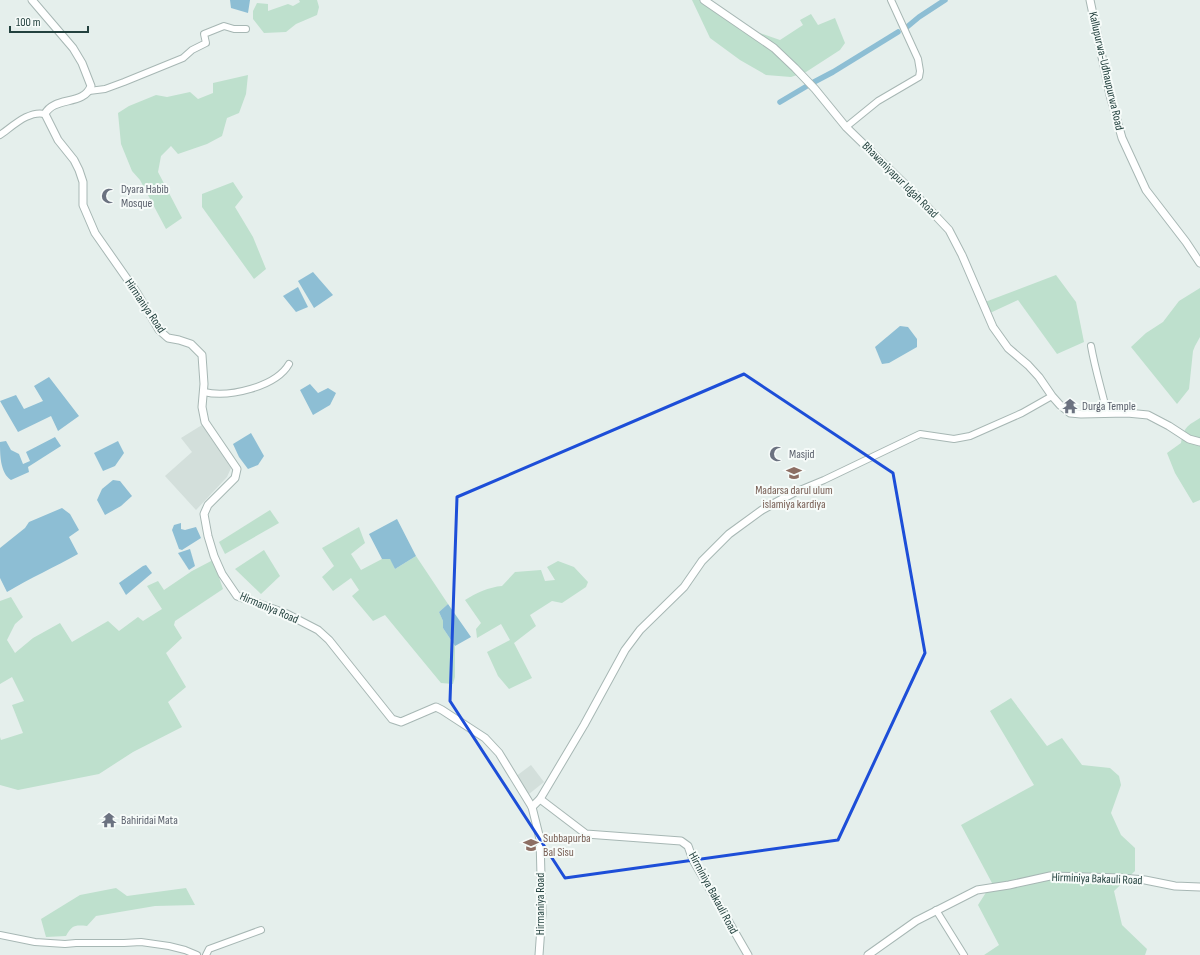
<svg xmlns="http://www.w3.org/2000/svg" width="1200" height="955" viewBox="0 0 1200 955" font-family="'Sofia Sans Condensed',sans-serif">
	<rect width="100%" height="100%" fill="#e5efec"/>
	<!-- built -->
	<g fill="#d3dfdb">
		<path d="M202,425L231,468L227,477L196,510L165,476L192,452L181,438Z"/>
		<path d="M531,765L544,782L529,794L515,777Z"/>
	</g>
	<!-- green -->
	<g fill="#bee0cd">
		<path d="M299,0H317L319,7L317,15L296,24L286,32L264,33L253,19V11L257,3L268,4V11L288,4L293,6L300,2Z"/>
		<path d="M692,0H700L743,32L751,30L780,40L803,25L800,20L811,14L818,25L835,18L845,43L840,50L806,72L791,77L766,75L740,60L710,38Z"/>
		<path d="M248,75L246,94L239,113L227,118L222,136L207,144L178,154L171,146L161,156L158,172L182,218L166,229L140,180L132,171L121,144L118,113L129,106L156,95L167,97L190,92L198,99L213,93V83Z"/>
		<path d="M233,182L243,197L235,207L253,237L266,269L254,279L202,207V194Z"/>
		<path d="M1056,275L1076,302L1084,342L1057,354L1018,300L990,313L985,302Z"/>
		<path d="M1200,288V337L1195,346L1193,351L1189,389L1177,404L1131,347L1146,333L1163,322L1179,301Z"/>
		<path d="M1200,418V500L1193,503L1175,473L1167,453L1181,443C1184,427 1187,426 1200,418Z"/>
		<path d="M270,510L279,523L225,554L219,542Z"/>
		<path d="M359,527L365,543L351,554L361,570L382,559L390,558L395,569L416,556L448,604L439,612L443,621V628L455,646V677L453,684L441,683L385,615L373,621L352,596L359,590L351,578L333,591L322,577L334,566L322,548Z"/>
		<path d="M264,550L280,576L261,594L235,569Z"/>
		<path d="M213,560L223,589L175,621L174,625L182,638L166,653L186,687L168,702L182,727L133,752L99,774L18,790L0,785V737L1,740L23,733L12,705L24,701L12,677L0,684V601L11,597L23,617L15,624L7,640L15,653L33,638L60,623L72,642L108,621L119,631L138,617L143,621L162,609L147,586L158,581L164,590L192,571Z"/>
		<path d="M558,561L574,567L588,582L586,587L562,603L552,601L530,615L536,626L514,643L532,678L509,689L498,676L487,652L510,640L501,624L477,638L476,629L481,623L465,600C476,593 489,587 502,586L515,572L541,570L545,581L555,580L547,567Z"/>
		<path d="M1011,698L1047,746L1062,738L1082,765L1110,768L1119,776L1121,785L1111,813L1121,835L1135,848V871L1114,891L1122,925L1147,949L1145,955H984L999,945L978,905L992,883L961,825L1034,785L990,711Z"/>
		<path d="M116,888L127,896L186,888L195,905L155,906L96,916L87,926C75,925 72,925 66,936L46,937L41,919L80,895Z"/>
	</g>
	<!-- water -->
	<g fill="#8dbed4">
		<path d="M230,0H250L248,13L231,8Z"/>
		<path d="M313,272L333,295L314,308L298,281Z"/>
		<path d="M298,287L308,307L296,312L283,296Z"/>
		<path d="M900,326L908,327L917,339V347L889,363L882,364L875,347Z"/>
		<path d="M49,377L79,416L58,431L51,416L18,432L0,401L16,395L24,409L43,401L34,386Z"/>
		<path d="M310,384L318,393L328,388L336,393L330,405L313,415L300,390Z"/>
		<path d="M251,433L264,456L258,465L248,469L239,457L233,444Z"/>
		<path d="M55,437L61,446L28,467L29,472L11,480C0,473 0,454 0,442L6,441L11,450L19,454L23,464L30,461L26,452Z"/>
		<path d="M118,441L124,453L115,466L103,471L94,453Z"/>
		<path d="M113,480L120,481L132,496L121,506L105,515L97,500L102,489Z"/>
		<path d="M62,508L70,514L79,530L69,537L78,554C55,567 30,578 7,592L0,578V548L25,528L29,522Z"/>
		<path d="M397,519L416,556L395,569L390,559H382L369,534Z"/>
		<path d="M181,523V529L185,530L196,527L201,538L182,550L179,549L172,530L174,525Z"/>
		<path d="M190,549L195,566L189,570L178,553Z"/>
		<path d="M146,565L152,573L126,595L119,583L143,566Z"/>
		<path d="M448,604L471,637L455,646L443,628V621L439,612Z"/>
	</g>
	<g fill="none" stroke-linecap="round" stroke-linejoin="round">
		<!-- canal -->
		<g stroke="#8dbed4" stroke-width="5.5">
			<path d="M907,27L919,17L945,0"/>
			<path d="M814,82L833,72L898,32"/>
			<path d="M780,102L807,86"/>
		</g>
		<!-- minor casing -->
		<g stroke="#a7b7b4" stroke-width="8">
			<g id="minor">
				<path d="M89,91L105,89L124,82L183,58L192,50L206,43L204,34L224,26L234,29H246"/>
				<path d="M846,127L878,101L919,77L920,71L918,59L891,0"/>
				<path d="M0,135C13,126 29,110 45,114"/>
				<path d="M1091,346C1095,369 1102,391 1107,413"/>
				<path d="M204,392C228,398 276,387 289,364"/>
				<path d="M795,492L824,480L920,434L954,439L970,436L1022,413L1052,396"/>
				<path d="M936,910L964,955"/>
				<path d="M0,935L35,942L65,944L76,943H124L141,942L169,946L185,950L197,955"/>
				<path d="M206,955L209,949L261,930"/>
			</g>
		</g>
		<!-- tertiary casing -->
		<g stroke="#a7b7b4" stroke-width="9">
			<g id="tertiary">
				<path d="M32,0L73,48L82,63L91,86C84,106 54,96 45,114L58,140L74,160L79,170L83,182V205L95,233L137,293L159,330L168,338L179,340L191,344L202,355L204,384L202,407L205,422L237,469L235,478L208,505L204,514L208,536L214,556L222,574L237,596L287,614L318,630L329,640L392,719L401,722L436,707L442,710L485,738L499,753L532,807L540,839L542,913L539,955"/>
				<path d="M704,0L774,48L795,68L815,89L846,127L918,197L949,230L962,255L993,327L1008,348L1028,365L1039,377L1052,396L1060,405L1070,413L1081,414L1127,413L1148,415L1169,426L1189,439L1200,442"/>
				<path d="M1090,0L1110,95L1122,138L1146,190L1186,242L1200,263"/>
				<path d="M540,799L586,834L681,841L688,846L693,860L748,955"/>
				<path d="M532,807L540,799L584,725L625,650L640,630L684,587L702,561L729,534L762,510L795,492"/>
				<path d="M868,955L916,921L977,890L1009,885L1050,876L1121,878L1145,880L1175,886L1200,887"/>
			</g>
		</g>
		<!-- minor -->
		<use href="#minor" stroke="#fff" stroke-width="6"/>
		<!-- tertiary -->
		<use href="#tertiary" stroke="#fff" stroke-width="7"/>
	</g>
	<!-- marked area -->
	<path fill="none" stroke="#1d4ed8" stroke-width="3" stroke-linejoin="round" d="M744,374L893,473L925,653L838,840L565,878L450,701L457,497Z"/>
	<!-- icons -->
	<defs>
		<g id="mosque-bare" transform="scale(1.2)"><path d="M3.5-4.9A6 6 0 1 0 3.5 4.9A5 5 0 1 1 3.5-4.9Z" fill="#6b7280" stroke="#f6fbf9" stroke-width="2.5" paint-order="stroke"/></g>
		<g id="temple-bare" transform="scale(1.2)"><path d="M0-6L5-2H3V0L6.5 2.5H4V6H1.5V3h-3V6H-4V2.5H-6.5L-3 0V-2H-5Z" fill="#6b7280" stroke="#f6fbf9" stroke-width="2.5" paint-order="stroke"/></g>
		<g id="school-bare" transform="scale(1.2)"><path d="M0-5L7-2L0 1L-7-2ZM-4 1L0 2.5L4 1V4Q0 6-4 4Z" fill="#8d6e63" stroke="#f6fbf9" stroke-width="2.5" paint-order="stroke"/></g>
	</defs>
	<g fill-rule="evenodd">
		<use href="#mosque-bare" x="109" y="196"/>
		<use href="#temple-bare" x="1070" y="406"/>
		<use href="#mosque-bare" x="777" y="454"/>
		<use href="#school-bare" x="794" y="473"/>
		<use href="#temple-bare" x="109" y="820"/>
		<use href="#school-bare" x="531" y="845"/>
	</g>
	<g text-anchor="middle" dominant-baseline="central" stroke-width="4" stroke-linejoin="round" paint-order="stroke">
		<!-- street labels -->
		<g font-size="12" fill="#23413e" stroke="#f6fbf9">
			<text transform="translate(1106 71) rotate(77)">Kallupurwa-Udhaupurwa Road</text>
			<text transform="translate(900 180) rotate(45)">Bhawaniyapur Idgah Road</text>
			<text transform="translate(145 306) rotate(56)">Hirmaniya Road</text>
			<text transform="translate(269 608) rotate(23)">Hirmaniya Road</text>
			<text transform="translate(1097 879) rotate(2)">Hirminiya Bakauli Road</text>
			<text transform="translate(713 893) rotate(62)">Hirminiya Bakauli Road</text>
			<text transform="translate(540 904) rotate(-90)">Hirmaniya Road</text>
		</g>
		<!-- worship labels -->
		<g font-size="12" fill="#5b616d" stroke="#f6fbf9" text-anchor="start">
			<text x="121" y="189">Dyara Habib<tspan x="121" dy="14">Mosque</tspan></text>
			<text x="1082" y="406">Durga Temple</text>
			<text x="789" y="454">Masjid</text>
			<text x="121" y="820">Bahiridai Mata</text>
		</g>
		<!-- education labels -->
		<g font-size="12" fill="#785e54" stroke="#f6fbf9">
			<text x="794" y="490">Madarsa darul ulum<tspan x="794" dy="14">islamiya kardiya</tspan></text>
			<text x="543" y="838" text-anchor="start">Subbapurba<tspan x="543" dy="14">Bal Sisu</tspan></text>
		</g>
	</g>
	<!-- scale -->
	<path d="M10 26v6h78v-6" fill="none" stroke="#23413e" stroke-width="2"/>
	<text x="16" y="26" font-size="12" fill="#23413e" stroke="#f6fbf9" stroke-width="3" paint-order="stroke">100 m</text>
</svg>
